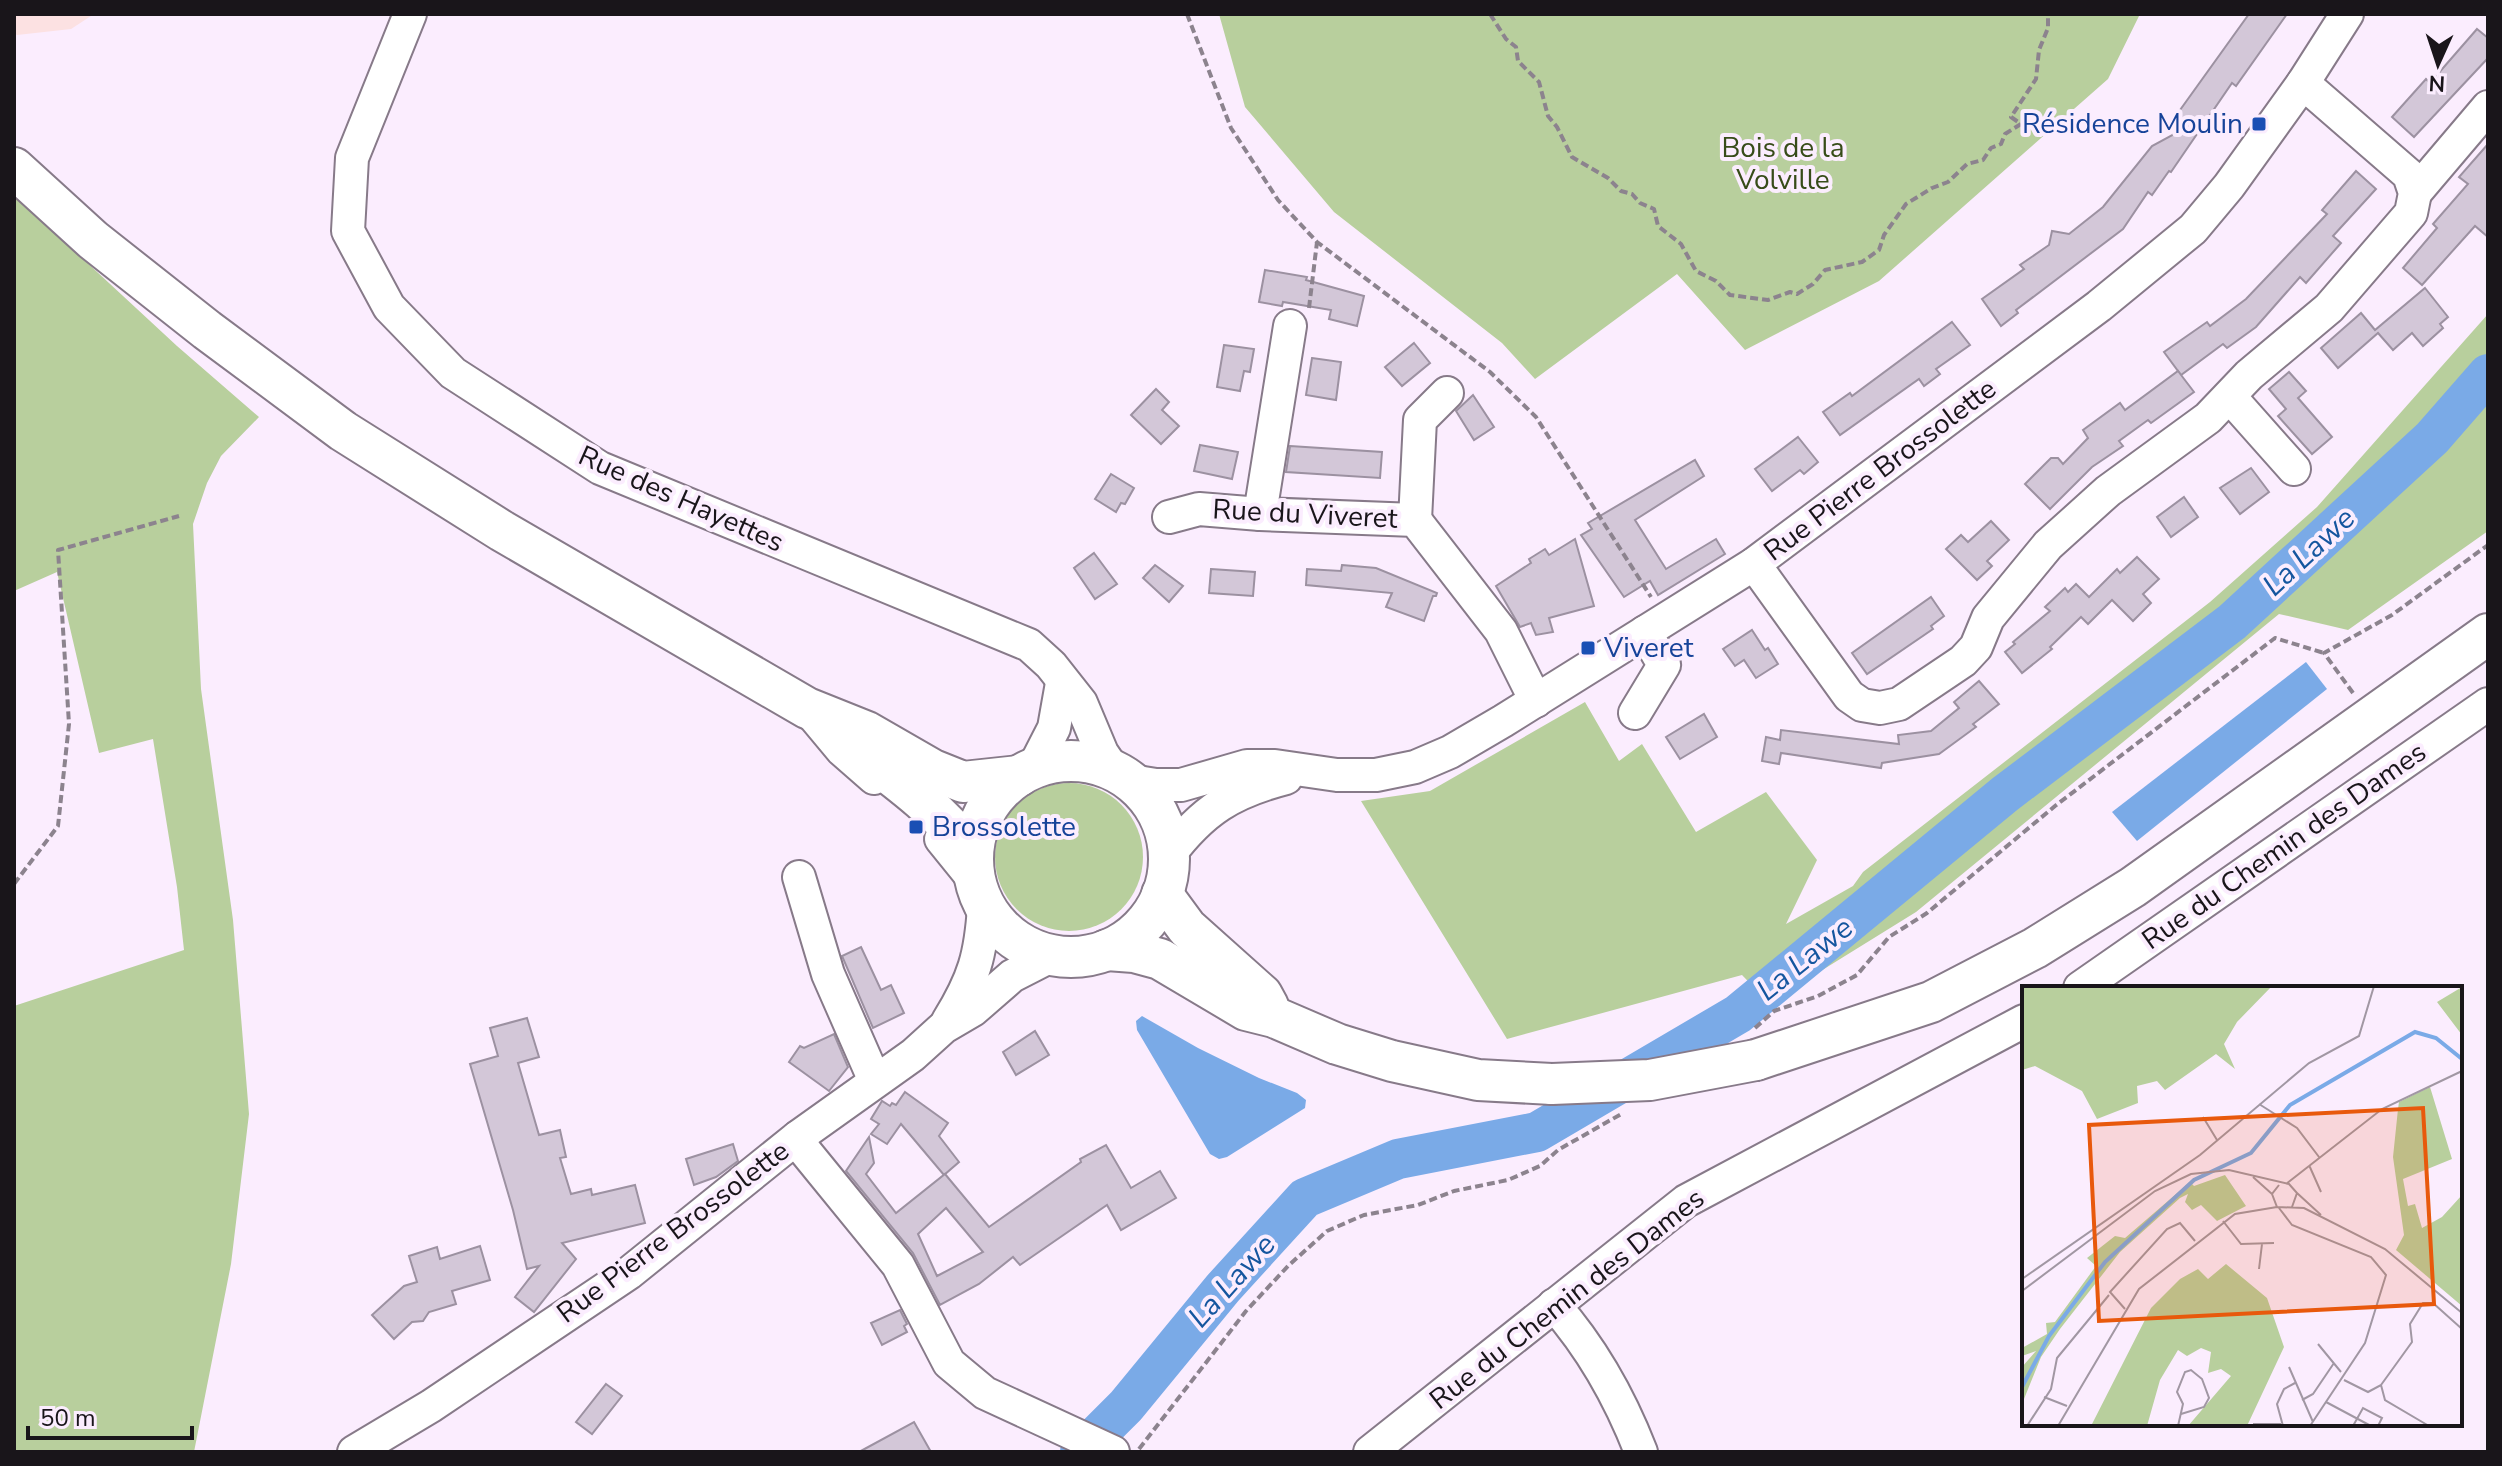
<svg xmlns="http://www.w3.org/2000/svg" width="2502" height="1466" viewBox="0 0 2502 1466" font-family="'Nunito Sans',sans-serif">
	<rect width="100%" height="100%" fill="#fbedfe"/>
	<!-- commercial -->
	<path fill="#fce1e2" d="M14,14H94L71,29L17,35L14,33Z"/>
	<!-- green -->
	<g fill="#b8cf9d">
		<path d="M1219,14H2140L2108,79L1879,281L1745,350L1677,274L1535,379L1502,343L1334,212L1245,107Z"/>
		<path d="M14,195L177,346L259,417L221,456L207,483L193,524L201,689L233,920L249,1114L231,1264L194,1452H14V1006L184,950L177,887L153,739L99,753L57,572L14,591Z"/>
		<path d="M2488,314V531L2348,630L2279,614L1916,912L1769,1003L1742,975L1507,1039L1361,801L1430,791L1585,702L1619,761L1642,744L1696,832L1766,792L1817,860L1786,924L1853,886L1863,872L2210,602L2317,507Z"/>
		<circle cx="1069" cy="857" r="74"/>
	</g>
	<!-- water -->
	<g fill="#7aaae7">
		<path d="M2306,662L2327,689L2137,841L2112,812Z"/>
		<path d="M1142,1016L1198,1048L1259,1078L1297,1093L1306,1100L1305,1108L1227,1157L1219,1159L1210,1154L1137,1030L1136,1021Z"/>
	</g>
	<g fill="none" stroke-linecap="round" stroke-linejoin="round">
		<!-- river -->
		<path stroke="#7aaae7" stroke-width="40" d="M1080,1452L1126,1406L1223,1288L1305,1198L1398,1159L1537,1132L1738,1014L2005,794L2232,622L2432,438L2488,374"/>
	</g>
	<!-- building -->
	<g fill="#d3c7d8" stroke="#9c91a1" stroke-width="2" fill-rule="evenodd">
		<path d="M2249,14H2287L2236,86L2232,83L2171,172L2169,171L2152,195L2148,192L2123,229L2016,310L2018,313L2001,326L1982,299L2024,269L2020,265L2049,245L2052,231L2069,234L2103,207L2152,146L2180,131L2170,124Z"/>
		<path d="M2477,29L2488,38V58L2414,137L2392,117L2426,79L2430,83Z"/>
		<path d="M2488,144V237L2475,226L2422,285L2403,268L2437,228L2433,224L2468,184L2459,177Z"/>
		<path d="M2356,171L2376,189L2333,236L2341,243L2306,283L2300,277L2256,327L2227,348L2223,344L2181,375L2164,352L2207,322L2210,326L2246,299L2327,214L2322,210Z"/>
		<path d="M1265,270L1307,277L1306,280L1364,296L1357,326L1329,319L1331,310L1283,302L1282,306L1259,302Z"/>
		<path d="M2425,288L2448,317L2440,324L2443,328L2423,346L2412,333L2393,350L2378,333L2338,368L2321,348L2361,313L2375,330Z"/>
		<path d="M1952,322L1970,345L1936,369L1940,374L1924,386L1919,379L1840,435L1823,412L1850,393L1852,396Z"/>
		<path d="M1414,343L1430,363L1402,386L1385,367Z"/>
		<path d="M1224,345L1254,349L1250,372L1244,371L1240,391L1217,387Z"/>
		<path d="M1312,358L1341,362L1336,400L1306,395Z"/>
		<path d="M2178,371L2194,392L2151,423L2148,420L2119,441L2123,446L2092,467L2050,509L2025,484L2051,458H2058L2063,464L2088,438L2083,430L2120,403L2125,410Z"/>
		<path d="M2289,372L2306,391L2298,398L2332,437L2312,454L2278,416L2286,409L2269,389Z"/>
		<path d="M1156,389L1169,402L1162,410L1179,426L1161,444L1131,415Z"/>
		<path d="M1473,395L1494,427L1474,440L1456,411Z"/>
		<path d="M1798,437L1818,462L1804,474L1800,470L1772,491L1755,469Z"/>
		<path d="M1200,445L1238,452L1232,479L1194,471Z"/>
		<path d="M1290,446L1382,452L1380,478L1286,472Z"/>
		<path d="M1695,460L1704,476L1635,520L1666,569L1716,539L1725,554L1658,595L1650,581L1624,597L1581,535L1592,529L1588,523Z"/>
		<path d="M2251,468L2269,492L2240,514L2220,488Z"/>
		<path d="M1111,474L1134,488L1125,504L1121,503L1116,512L1095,499Z"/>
		<path d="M2184,497L2198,517L2171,537L2157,517Z"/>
		<path d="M1991,521L2009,540L1987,561L1992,566L1977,580L1946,549L1961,535L1968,542Z"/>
		<path d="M1575,539L1594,606L1549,618L1553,632L1536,635L1531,623L1520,627L1496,586L1531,563L1529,559L1545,549L1549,555Z"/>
		<path d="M1094,553L1117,584L1095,599L1074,568Z"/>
		<path d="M2137,557L2159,579L2143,594L2151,603L2133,621L2112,600L2088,624L2081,617L2050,647L2052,649L2022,673L2005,652L2015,644L2013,642L2050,611L2045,607L2065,588L2068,592L2076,584L2089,597L2117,569L2120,573Z"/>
		<path d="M1155,565L1183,586L1169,602L1143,578Z"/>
		<path d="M1342,565L1376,568L1437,593L1436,596H1433L1424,621L1386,607L1392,593L1306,585L1307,569L1341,571Z"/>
		<path d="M1211,569L1255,572L1253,596L1209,593Z"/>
		<path d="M1931,597L1944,616L1931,626L1933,629L1867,674L1852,653Z"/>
		<path d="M1752,630L1765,650L1768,648L1778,664L1756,678L1744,660L1735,666L1723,649Z"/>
		<path d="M1979,681L1999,704L1973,724L1976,727L1939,754L1882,763L1881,768L1781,753L1779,764L1762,761L1766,737L1780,740L1781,730L1899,744L1898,735L1931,731L1959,708L1954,702Z"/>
		<path d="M1704,714L1717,737L1680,759L1666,737Z"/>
		<path d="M861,947L881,990L891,985L904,1013L873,1028L842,956Z"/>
		<path d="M527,1018L539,1057L518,1063L539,1135L560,1130L566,1157L560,1158L571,1194L591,1189L592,1195L635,1185L645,1223L562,1243L576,1259L534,1312L515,1297L539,1266L527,1269L513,1210L470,1064L498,1056L490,1028Z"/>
		<path d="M1035,1031L1049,1055L1016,1075L1003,1052Z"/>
		<path d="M834,1034L848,1067L829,1091L789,1062L800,1046L804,1048Z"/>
		<path d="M905,1092L948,1123L939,1136L959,1162L944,1175L901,1124L887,1144L871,1134L879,1124L871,1119L882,1101L890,1106L892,1103L896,1105Z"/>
		<path d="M869,1137L874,1163L866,1174L896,1213L945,1174L989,1227L1081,1162L1080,1159L1106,1145L1131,1188L1160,1171L1176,1198L1121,1230L1107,1205L1020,1265L1013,1257L979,1284L940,1305L913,1253L846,1171ZM946,1208L983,1252L937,1276L918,1234Z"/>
		<path d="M733,1144L738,1161L716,1177L694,1185L686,1159Z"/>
		<path d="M480,1246L490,1280L452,1291L456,1304L429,1312L423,1321L412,1322L394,1339L372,1315L404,1286L417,1282L409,1256L437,1247L440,1259Z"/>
		<path d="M900,1310L907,1324L904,1326L907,1332L882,1345L871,1323Z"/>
		<path d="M606,1384L622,1396L592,1434L576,1422Z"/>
		<path d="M914,1422L931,1452H859Z"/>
	</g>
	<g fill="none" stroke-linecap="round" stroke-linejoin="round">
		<!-- minor casing -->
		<g stroke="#877a89" stroke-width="36">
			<g id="minor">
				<path d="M410,14L352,158L348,231L389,307L453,373L600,468L1029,645L1051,665L1081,703L1102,753L1115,772"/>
				<path d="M2415,193L2488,107"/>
				<path d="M2230,397L2294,469"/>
				<path d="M1260,514L1290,326"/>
				<path d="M1169,517L1199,509L1260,514L1415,520L1501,631L1536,701"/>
				<path d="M1415,520L1420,420L1447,393"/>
				<path d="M1754,564L1849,696L1862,705L1880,708L1899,704L1963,661L1976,647L1988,618L2048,545L2108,491L2208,418L2249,375L2329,308L2411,213L2415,193L2409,175L2303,83"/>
				<path d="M807,708L842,750L874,778"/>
				<path d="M1635,713L1664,665L1645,632"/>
				<path d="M1033,769L1054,728L1062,683"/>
				<path d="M1131,781L1156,785H1181L1247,766H1275L1337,775H1376L1415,767L1450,752L1503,721L1754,564L2099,306L2193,229L2229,186L2303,83L2347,14"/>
				<path d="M941,839L975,881"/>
				<path d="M1169,855C1203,810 1232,792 1286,778"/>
				<path d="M799,877L828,974L875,1081"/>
				<path d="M2080,988L2488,704"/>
				<path d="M948,1021C974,979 981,955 984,906"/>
				<path d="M798,1137L805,1151L898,1265L949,1363L985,1393L1113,1452"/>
				<path d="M1554,1305C1592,1348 1620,1398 1641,1452"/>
				<path d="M354,1452L431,1406L629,1273L798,1137L913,1055L944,1027L973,1010L1012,976L1053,955"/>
				<path d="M1370,1452L1686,1201L2024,1021"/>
			</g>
		</g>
		<!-- major casing -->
		<g stroke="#877a89" stroke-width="44">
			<g id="major">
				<path d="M14,168L93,240L207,330L343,431L502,531L807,708L867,732L933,770L963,782L1019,776"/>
				<path d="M863,754C902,783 943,814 973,854"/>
				<circle cx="1071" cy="859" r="98"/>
				<path d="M1162,894L1187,928L1262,995L1268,1006"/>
				<path d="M1107,950L1134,952L1160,959L1246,1010L1274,1017L1337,1044L1392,1061L1478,1080L1552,1084"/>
				<path d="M1756,1060L1931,1002L2035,948L2133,887L2488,634"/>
			</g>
		</g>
		<!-- path -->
		<g stroke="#8c838e" stroke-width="4" stroke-dasharray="8 4" stroke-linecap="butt">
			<path d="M1187,14L1231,128L1278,200L1317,242L1490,372L1536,417L1651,597"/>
			<path d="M1490,14L1506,39L1516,47L1518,61L1539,82L1548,116L1557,127L1572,157L1608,178L1621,191L1632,194L1640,203L1654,209L1658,226L1681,244L1696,271L1716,281L1730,295L1768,300L1790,292L1797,294L1813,284L1825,270L1862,262L1879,250L1884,235L1906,204L1932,188L1948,182L1967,164L1983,160L1991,148L2001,144L2005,134L2021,124L2011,117L2036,79L2039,50L2048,28V14"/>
			<path d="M1309,308L1317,242"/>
			<path d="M2353,693L2324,653L2392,615L2488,545"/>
			<path d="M14,884L58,826L69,724L58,550L179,516"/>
			<path d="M1755,1028L1774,1011L1818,996L1857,975L1889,937L1927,913L2055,806L2275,638L2324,653"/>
			<path d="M1139,1449L1246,1311L1289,1265L1327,1231L1364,1215L1418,1205L1454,1191L1508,1180L1540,1166L1558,1150L1623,1113"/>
		</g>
		<!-- minor -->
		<use href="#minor" stroke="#fff" stroke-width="32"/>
		<!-- major -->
		<use href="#major" stroke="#fff" stroke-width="40"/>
		<!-- major-bridge casing -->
		<g stroke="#877a89" stroke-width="44" stroke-linecap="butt">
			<path id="major-bridge" d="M1552,1084L1650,1080L1756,1060"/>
		</g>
		<!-- major-bridge -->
		<use href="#major-bridge" stroke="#fff" stroke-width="40"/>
	</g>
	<!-- markers -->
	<g fill="#1a4fb4" stroke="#fbedfe" stroke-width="3">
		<rect x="2251" y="116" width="16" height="16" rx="4"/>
		<rect x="1580" y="640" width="16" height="16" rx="4"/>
		<rect x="908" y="819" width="16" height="16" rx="4"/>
	</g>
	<g text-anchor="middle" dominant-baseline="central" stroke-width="8" stroke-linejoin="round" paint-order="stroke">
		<!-- transit labels -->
		<g font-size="28" fill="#164399" stroke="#fbedfe" text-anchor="start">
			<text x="2243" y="124" text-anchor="end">Résidence Moulin</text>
			<text x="1604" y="648">Viveret</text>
			<text x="932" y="827">Brossolette</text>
		</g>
		<!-- park labels -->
		<g font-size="28" fill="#374c19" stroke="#fbedfe">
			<text x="1783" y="148">Bois de la<tspan x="1783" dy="32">Volville</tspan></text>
		</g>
		<!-- street labels -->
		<g font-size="28" fill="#19151a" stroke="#fbedfe">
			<text transform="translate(1880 470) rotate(-37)">Rue Pierre Brossolette</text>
			<text transform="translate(681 499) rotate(24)">Rue des Hayettes</text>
			<text transform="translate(1305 514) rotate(3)">Rue du Viveret</text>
			<text transform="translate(2284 846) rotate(-35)">Rue du Chemin des Dames</text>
			<text transform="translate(673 1232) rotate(-37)">Rue Pierre Brossolette</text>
			<text transform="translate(1567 1299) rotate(-38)">Rue du Chemin des Dames</text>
		</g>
		<!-- water labels -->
		<g font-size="30" font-style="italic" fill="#15569f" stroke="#fbedfe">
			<text transform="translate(2309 552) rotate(-43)">La Lawe</text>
			<text transform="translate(1805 959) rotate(-39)">La Lawe</text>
			<text transform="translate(1232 1281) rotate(-48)">La Lawe</text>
		</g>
	</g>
	<!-- overview -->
	<g transform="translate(2022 986)">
		<rect width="440" height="440" fill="#fbedfe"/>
		<path d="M0,0H250L215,36L202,58L213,83L194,68L143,104L135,95L115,100L116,117L75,133L60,105L13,80L0,84ZM440,1V49L415,16ZM408,101L430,173L381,193L386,220L393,218L400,242L420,231L440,209V320L374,264L382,249L371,171L376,123L377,116ZM203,189L224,220L195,235L179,219L170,224L163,216L166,208L158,212L98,266L38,343L19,371L0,418V381L14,365L0,370V362L25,348L24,337L33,336L74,280L65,272L93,250L103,252L168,196L172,200ZM204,278L245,312L262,361L225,440H166L209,390L199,383L186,387L189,366L179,362L165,370L156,364L138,394L125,440H69L129,322L158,293L176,283L186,293Z" fill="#b8cf9d"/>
		<path fill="none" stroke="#7aaae7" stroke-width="4" d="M0,401L27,350L83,276L172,194L229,167L268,119L393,46L414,52L440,73"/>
		<path fill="none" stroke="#a197a3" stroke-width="2" d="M237,118L275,142L297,171M181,131L195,154M287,179L299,206M231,191L250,208M264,198L360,123L440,85M257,199L250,208L255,221L282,222L363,263L440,327M275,207L299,229M257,222L270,239L349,271L364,289L343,357L288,440M201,235L219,258L252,257M237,283L240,258M0,293L178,169L287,77L337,50L352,0M0,305L133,205L169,188L207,184L267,198L275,207L270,221M103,323L88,306L145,243L158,237L173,255M296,358L319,386M267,381L291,436M322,394L346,406L359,399L363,414L407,440M359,399L390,356L388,338L401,317H411L440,343M22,411L45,420M280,414L291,408L312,377M304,416L349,440M231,438H259M5,440L29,403L35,372L87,309M36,440L117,303L213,228L255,221M156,440L161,418L155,406L163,386L169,384L180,393L187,412L182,421L159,428M261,440L255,418L262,403L273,397M331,440L341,422L360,432L356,440"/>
		<path fill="#e8590c" fill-opacity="0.15" stroke="#e8590c" stroke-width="4" d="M401,122L412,318L77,335L67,139Z"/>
		<rect width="440" height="440" fill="none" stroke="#19151a" stroke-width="4"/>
	</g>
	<!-- border -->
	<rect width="2502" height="1466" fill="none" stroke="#19151a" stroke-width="32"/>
	<!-- north arrow -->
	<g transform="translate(2438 64) rotate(183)" stroke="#fbedfe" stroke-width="6" paint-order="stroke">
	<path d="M0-6L14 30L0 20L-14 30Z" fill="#19151a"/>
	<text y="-12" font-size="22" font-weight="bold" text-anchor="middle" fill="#19151a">N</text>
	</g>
	<!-- scale -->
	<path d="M28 1426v12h164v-12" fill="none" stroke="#19151a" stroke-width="4"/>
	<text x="40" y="1426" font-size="24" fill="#19151a" stroke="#fbedfe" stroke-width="6" paint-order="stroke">50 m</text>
</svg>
